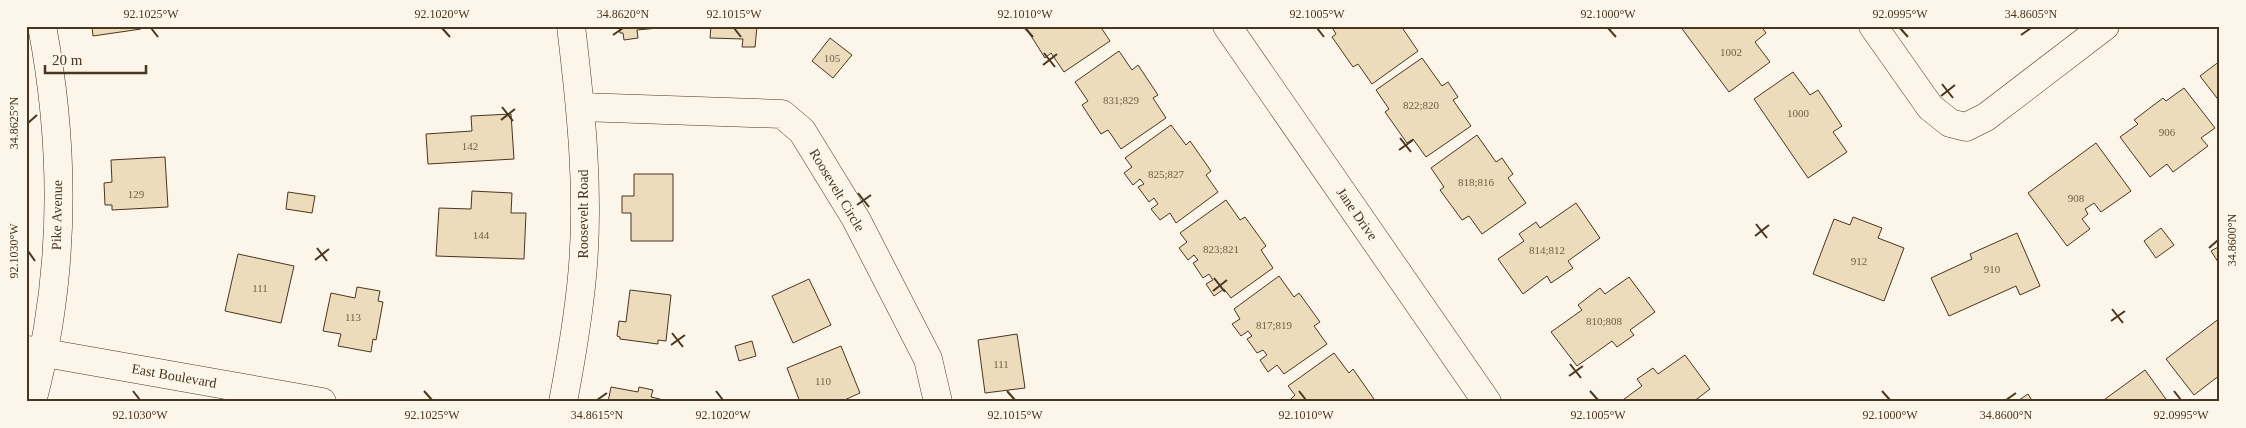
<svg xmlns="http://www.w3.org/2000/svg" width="2246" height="428" viewBox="0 0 2246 428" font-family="Georgia,serif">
	<rect width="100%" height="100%" fill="#fbf6e9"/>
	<!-- building -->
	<g fill="#ecdcbc" stroke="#4a3520">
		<path d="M92,26H141V29L93,36Z"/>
		<path d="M619,26H669V27L637,30L638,38L624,40L623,33H620Z"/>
		<path d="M711,26H757L755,47H742L743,39L710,38Z"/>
		<path d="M1029,26H1100L1110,41L1064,72L1051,53L1045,58L1026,28Z"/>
		<path d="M1331,26H1401L1418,51L1372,84L1358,64L1353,67L1332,37L1336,34Z"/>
		<path d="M1680,26H1761L1766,33L1755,42L1770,62L1729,92Z"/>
		<path d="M830,38L852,55L833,78L812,61Z"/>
		<path d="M1119,51L1132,70L1138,65L1158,95L1153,98L1166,118L1121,149L1108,130L1101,134L1082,105L1088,101L1075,82Z"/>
		<path d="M1422,58L1442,86L1448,82L1458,97L1453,100L1471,126L1426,157L1413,139L1407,143L1385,112L1389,109L1376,90Z"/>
		<path d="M2220,61V102L2200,76Z"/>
		<path d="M1793,72L1810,95L1818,90L1842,126L1833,132L1847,152L1808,178L1754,99Z"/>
		<path d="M2184,88L2215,128L2201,138L2208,146L2173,172L2167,164L2150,177L2120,137L2138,124L2134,120L2163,98L2166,101Z"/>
		<path d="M511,114L514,159L428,164L426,134L472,131L471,116Z"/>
		<path d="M1171,125L1186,145L1190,141L1211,171L1206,175L1218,192L1176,223L1170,213L1160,220L1151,209L1158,204L1154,198L1149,202L1138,187L1144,184L1140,179L1133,185L1124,173L1132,167L1125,158Z"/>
		<path d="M1477,135L1496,162L1502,158L1513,174L1508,178L1526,203L1482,234L1469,216L1462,220L1440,190L1444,187L1431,168Z"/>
		<path d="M2096,143L2131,191L2101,212L2094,203L2085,209L2088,214L2082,219L2090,229L2067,246L2028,193Z"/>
		<path d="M165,157L168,207L112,210V205H105L104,183L112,182L111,160Z"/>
		<path d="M634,174H673V241H631V213H622V196H634Z"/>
		<path d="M472,191L512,193L511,213H526L524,259L436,256L439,208L471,209Z"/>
		<path d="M288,192L315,196L312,213L286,209Z"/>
		<path d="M1226,200L1240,220L1245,217L1266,246L1261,250L1273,268L1231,298L1224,289L1214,296L1206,284L1213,280L1209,274L1203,278L1193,263L1198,260L1194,255L1188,260L1179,248L1187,242L1180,233Z"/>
		<path d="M1576,203L1600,238L1568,261L1573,268L1551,283L1547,276L1523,294L1498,259L1524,241L1519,234L1536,222L1540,228Z"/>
		<path d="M1853,217L1882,228L1878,238L1904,248L1884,301L1813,274L1834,219L1850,225Z"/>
		<path d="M2161,228L2174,245L2156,258L2144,241Z"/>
		<path d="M2017,233L2040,286L2020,295L2016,286L1949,316L1931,278L1972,259L1970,254Z"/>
		<path d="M2220,246V265L2211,251Z"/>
		<path d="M238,254L294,266L281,323L225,311Z"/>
		<path d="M1279,276L1294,297L1299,293L1320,322L1314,326L1327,344L1284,374L1277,365L1268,372L1260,360L1267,355L1263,350L1257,353L1247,339L1252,336L1248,331L1241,336L1232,324L1240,319L1234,309Z"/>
		<path d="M1629,277L1655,312L1630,330L1634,335L1617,347L1612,341L1577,366L1551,332L1582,310L1578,305L1600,288L1605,294Z"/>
		<path d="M809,279L831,325L793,343L772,296Z"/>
		<path d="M357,287L380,291L378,301L383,302L376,340L373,339L371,352L338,346L341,334L323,331L331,293L355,298Z"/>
		<path d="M630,290L671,295L666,341L658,340V344L620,339V337L617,336L619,321L626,322Z"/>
		<path d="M2220,318V375L2194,395L2166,359Z"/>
		<path d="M1017,334L1025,388L985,393L978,340Z"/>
		<path d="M752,341L756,356L739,361L735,346Z"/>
		<path d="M841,346L860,393L840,402H800L787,368Z"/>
		<path d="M1334,353L1349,373L1353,369L1374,399L1370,402H1288L1295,395L1288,386Z"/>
		<path d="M1685,355L1710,389L1693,402H1620L1642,386L1637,379L1653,368L1658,374Z"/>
		<path d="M2145,370L2168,402H2101Z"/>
		<path d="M611,387L638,392L639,387L653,390L651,397L660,399L659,402H608Z"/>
		<path d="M2028,394L2033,402H2016Z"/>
	</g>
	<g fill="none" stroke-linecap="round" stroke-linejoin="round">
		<!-- minor casing -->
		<g stroke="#4a3520" stroke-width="29">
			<g id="minor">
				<path d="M1227,26L1487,402"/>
				<path d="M1873,26L1930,107L1950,123L1966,127L1986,117L2105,26"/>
				<path d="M581,107L782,114L802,131L856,219L928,359L938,402"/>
				<path d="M28,350L322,402"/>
				<path d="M32,402C65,278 66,152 42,26"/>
				<path d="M563,402C571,360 578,319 582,277C590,194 581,109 571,26"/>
			</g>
		</g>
		<!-- minor -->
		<use href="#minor" stroke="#fbf6e9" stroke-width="28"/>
	</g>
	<!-- ticks -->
	<path fill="none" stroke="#4a3520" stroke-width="2" d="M151,28L158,37M442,28L450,37M734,28L741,37M1025,28L1033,37M1317,28L1324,37M1608,28L1616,37M1900,28L1908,37M613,35L623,28M2021,35L2031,28M1044,53L1055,67M1043,65L1057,54M1942,84L1953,98M1941,96L1955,85M502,107L513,121M501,120L515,109M28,123L37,115M1400,138L1411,152M1399,150L1413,140M858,193L869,207M857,205L871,195M1756,224L1767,238M1755,236L1769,225M317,248L327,261M2209,248L2218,240M28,251L35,261M315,260L329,249M1214,278L1225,292M1213,291L1227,280M2112,309L2123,323M2111,321L2125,311M672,333L683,347M671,345L685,335M1570,364L1581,378M1569,376L1583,366M133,391L140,400M424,391L432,400M716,391L723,400M1007,391L1015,400M1299,391L1306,400M1590,391L1598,400M1882,391L1890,400M2174,391L2181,400M597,400L607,393M2006,400L2016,393"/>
	<g text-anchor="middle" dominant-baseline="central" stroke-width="4" stroke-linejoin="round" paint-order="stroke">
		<!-- number labels -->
		<g font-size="11" fill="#725f47">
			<text x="1731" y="52">1002</text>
			<text x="832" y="58">105</text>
			<text x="1121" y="100">831;829</text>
			<text x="1421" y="105">822;820</text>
			<text x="1798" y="113">1000</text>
			<text x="2167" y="132">906</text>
			<text x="470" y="146">142</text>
			<text x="1166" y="174">825;827</text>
			<text x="1476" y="182">818;816</text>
			<text x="136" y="194">129</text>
			<text x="2076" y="198">908</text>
			<text x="481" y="235">144</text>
			<text x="1221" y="249">823;821</text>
			<text x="1547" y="250">814;812</text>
			<text x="1859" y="261">912</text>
			<text x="1992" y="269">910</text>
			<text x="260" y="288">111</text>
			<text x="353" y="317">113</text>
			<text x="1604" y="321">810;808</text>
			<text x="1274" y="325">817;819</text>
			<text x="1001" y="364">111</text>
			<text x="823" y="381">110</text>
		</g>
		<!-- street labels -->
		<g font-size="14" fill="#4a3520" stroke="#fbf6e9">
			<text transform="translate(837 190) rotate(59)">Roosevelt Circle</text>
			<text transform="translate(583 214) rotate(-90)">Roosevelt Road</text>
			<text transform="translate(1357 214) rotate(55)">Jane Drive</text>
			<text transform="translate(57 215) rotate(-89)">Pike Avenue</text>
			<text transform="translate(174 376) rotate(10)">East Boulevard</text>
		</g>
	</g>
	<!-- border -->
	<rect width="2246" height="428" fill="none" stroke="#fbf6e9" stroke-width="55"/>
	<!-- scale -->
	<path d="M45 65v8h101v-8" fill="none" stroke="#4a3520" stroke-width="2.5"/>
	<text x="52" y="65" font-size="15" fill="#4a3520" stroke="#fbf6e9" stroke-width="4" paint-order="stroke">20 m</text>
	<rect x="28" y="28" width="2190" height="372" fill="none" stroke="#4a3520" stroke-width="2"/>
	<g font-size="12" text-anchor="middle" fill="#4a3520">
		<text x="151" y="18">92.1025°W</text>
		<text x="442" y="18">92.1020°W</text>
		<text x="623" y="18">34.8620°N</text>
		<text x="734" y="18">92.1015°W</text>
		<text x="1025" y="18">92.1010°W</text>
		<text x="1317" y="18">92.1005°W</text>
		<text x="1608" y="18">92.1000°W</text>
		<text x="1900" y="18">92.0995°W</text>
		<text x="2031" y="18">34.8605°N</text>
		<text transform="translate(14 123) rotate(-90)" y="4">34.8625°N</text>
		<text transform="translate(2232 240) rotate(-90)" y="4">34.8600°N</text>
		<text transform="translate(14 251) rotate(-90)" y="4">92.1030°W</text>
		<text x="140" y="419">92.1030°W</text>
		<text x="432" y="419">92.1025°W</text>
		<text x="597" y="419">34.8615°N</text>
		<text x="723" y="419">92.1020°W</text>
		<text x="1015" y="419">92.1015°W</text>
		<text x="1306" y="419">92.1010°W</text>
		<text x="1598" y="419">92.1005°W</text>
		<text x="1890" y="419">92.1000°W</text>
		<text x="2006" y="419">34.8600°N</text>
		<text x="2181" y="419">92.0995°W</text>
	</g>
</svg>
